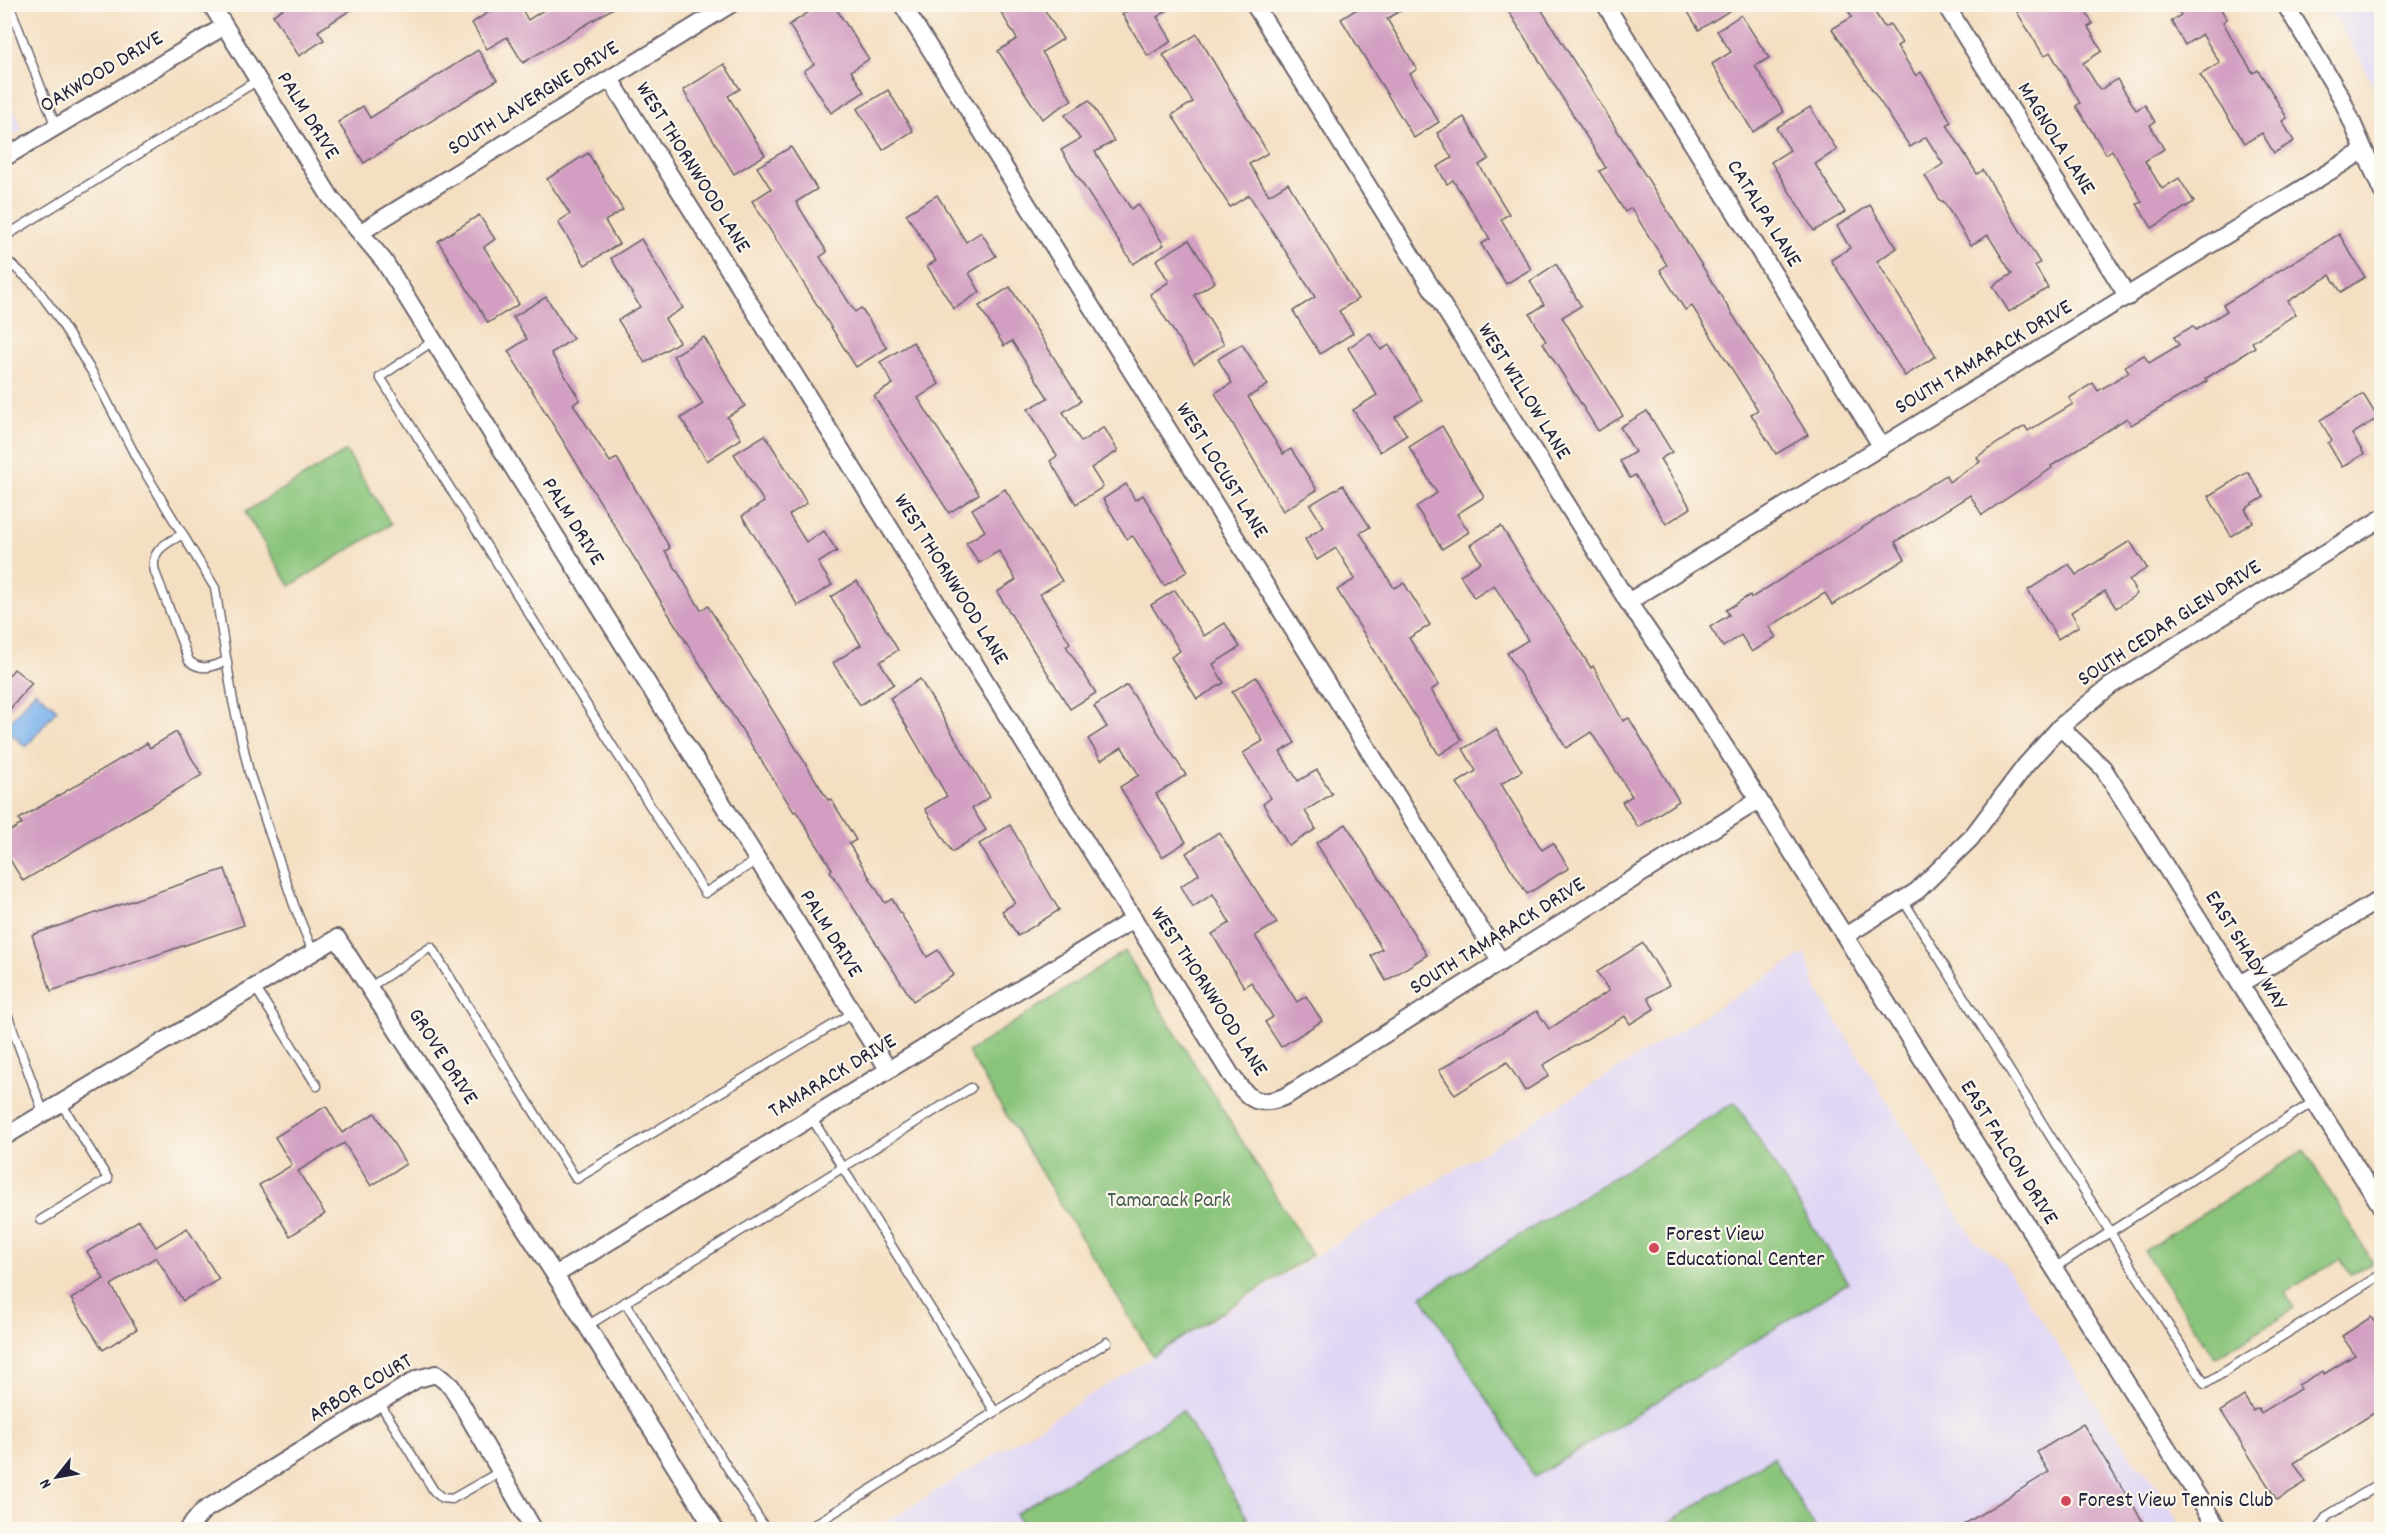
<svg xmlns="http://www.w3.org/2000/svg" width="2386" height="1534" viewBox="0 0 2386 1534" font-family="Dekko,sans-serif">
	<rect width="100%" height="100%" fill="#fbf7ec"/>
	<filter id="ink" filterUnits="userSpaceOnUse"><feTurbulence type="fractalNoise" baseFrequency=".0167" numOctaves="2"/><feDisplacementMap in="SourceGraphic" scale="12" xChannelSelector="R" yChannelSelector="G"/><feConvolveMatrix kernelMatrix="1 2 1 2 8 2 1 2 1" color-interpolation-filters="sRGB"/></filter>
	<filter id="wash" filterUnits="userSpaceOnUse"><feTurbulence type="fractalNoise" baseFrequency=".008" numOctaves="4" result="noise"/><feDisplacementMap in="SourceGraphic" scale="24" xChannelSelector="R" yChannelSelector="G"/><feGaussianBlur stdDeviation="1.35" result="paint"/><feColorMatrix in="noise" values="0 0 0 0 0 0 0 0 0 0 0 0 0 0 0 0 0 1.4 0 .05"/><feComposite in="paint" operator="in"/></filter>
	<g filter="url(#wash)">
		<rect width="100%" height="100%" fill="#f4dfc2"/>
		<!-- built -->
		<g fill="#dfd5f5">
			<path d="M2339,4L2381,5V101L2358,55L2329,10Z"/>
			<path d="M5,85L22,130L5,140H4Z"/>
			<path d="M1805,953L1815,986L1974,1240L2003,1262L2136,1465L2150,1476L2183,1529L873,1530Z"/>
		</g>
		<!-- green -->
		<g fill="#89c47a" stroke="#56735a" stroke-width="1.5">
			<path d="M346,451L391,524L290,586L245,512Z"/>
			<path d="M1125,951L1312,1255L1153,1356L968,1052Z"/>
			<path d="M1735,1102L1848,1283L1535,1477L1422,1296Z"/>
			<path d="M2304,1150L2373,1262L2351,1275L2340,1259L2285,1292L2294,1309L2215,1358L2144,1251Z"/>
			<path d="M1182,1411L1248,1519L1231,1529H1025L1015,1514Z"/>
			<path d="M1773,1457L1816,1529H1658Z"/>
		</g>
		<!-- water -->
		<path fill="#7eb4ed" stroke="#506b94" stroke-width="1.5" d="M35,691L57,709L26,747L5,728Z"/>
		<g id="blocks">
			<!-- building -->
			<g fill="#d29ec1">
				<path d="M290,4H360L318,31L324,40L299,56L273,15Z"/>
				<path d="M501,4H519L528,20L553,4H620L523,63L507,37L487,49L472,23Z"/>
				<path d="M821,4H833L869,59L851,71L864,92L831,113L804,71L814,64L789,25Z"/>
				<path d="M996,4H1041L1063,39L1042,52L1072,100L1042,119L998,51L1017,39Z"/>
				<path d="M1138,4H1177L1157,17L1172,41L1148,56L1122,14Z"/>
				<path d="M1365,4H1411L1387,19L1417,69L1410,74L1439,122L1414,138L1341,19Z"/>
				<path d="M1504,4H1538L1808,435L1776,454L1751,414L1758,410L1692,306L1685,310L1660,270L1667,265L1631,208L1625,212L1599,171L1606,168Z"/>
				<path d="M1683,4H1740L1699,30Z"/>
				<path d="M1844,4H1870L1884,27L1890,24L1902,43L1897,46L1916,76L1921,72L1933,91L1951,122L1947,125L1977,174L1983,170L2040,263L2035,266L2048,288L2009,312L1993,286L2012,274L1988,235L1971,245L1943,201L1941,202L1925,176L1943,164L1926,137L1910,147L1832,29L1852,17Z"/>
				<path d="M2012,4H2069L2074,12L2083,7L2093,24L2088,27L2102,51L2083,63L2100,90L2117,79L2136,110L2145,105L2155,122L2150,125L2164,149L2145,161L2162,189L2179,178L2194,202L2152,228L2137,204L2142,202L2112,150L2106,154L2076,106L2080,103L2050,52L2044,56Z"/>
				<path d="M2175,4H2218L2227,19L2223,22L2234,42L2253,73L2258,70L2270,89L2287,118L2282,121L2294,141L2274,153L2262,133L2245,143L2200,75L2220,63L2202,34L2185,45L2171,21L2181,15Z"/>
				<path d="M1741,15L1769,58L1755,66L1784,112L1753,132L1712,64L1731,52L1717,31Z"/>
				<path d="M1197,34L1268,153L1249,164L1269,195L1288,183L1358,299L1339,311L1353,333L1320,354L1293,311L1315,297L1249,195L1230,207L1172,115L1193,102L1163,55Z"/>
				<path d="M478,50L497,80L364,163L338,122L363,106L370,118Z"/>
				<path d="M724,64L740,89L728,96L765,155L734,174L683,90Z"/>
				<path d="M888,90L913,131L883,150L857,109Z"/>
				<path d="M1089,100L1114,141L1095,152L1131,209L1138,204L1164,245L1133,264L1061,150L1080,139L1065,115Z"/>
				<path d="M1810,107L1837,150L1815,164L1845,212L1814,231L1771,162L1790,150L1776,128Z"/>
				<path d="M1464,117L1489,159L1479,165L1509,214L1501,219L1531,269L1506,284L1481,244L1490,239L1453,180L1447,184L1437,167L1452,158L1437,133Z"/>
				<path d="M791,147L817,189L796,202L827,252L820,257L855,312L861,308L887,348L856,367L752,201L771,189L757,167Z"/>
				<path d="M588,153L623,210L605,221L619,244L585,265L558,222L570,214L547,179Z"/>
				<path d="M937,195L966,242L981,232L996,256L969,273L980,292L954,309L927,266L936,261L906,214Z"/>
				<path d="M1870,205L1897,248L1877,261L1936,356L1905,376L1831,260L1850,248L1837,226Z"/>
				<path d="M479,215L495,239L484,247L519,304L488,323L438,241Z"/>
				<path d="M2339,234L2365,277L2341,292L2330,275L2288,301L2296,314L2252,342L2255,347L2205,379L2207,381L2131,425L2127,418L2051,466L2052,468L1982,515L1970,495L1895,542L1905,559L1832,605L1825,593L1769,627L1776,637L1752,652L1741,635L1723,647L1710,627L1729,615L1726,610L1750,595L1751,598L1946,475L1949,482L1980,462L1977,457L2007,437L2025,426L2028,431L2073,404L2069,398L2093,383L2098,391L2129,372L2125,366L2144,355L2149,363L2179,345L2174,337L2193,326L2196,330L2227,311L2223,305Z"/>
				<path d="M641,239L683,308L665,319L679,342L645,363L618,320L640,307L611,258Z"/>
				<path d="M1189,240L1215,282L1194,295L1224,344L1194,364L1150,294L1169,282L1156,260Z"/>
				<path d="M1556,264L1581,306L1562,317L1623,416L1598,431L1543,343L1546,341L1530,314L1544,305L1530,281Z"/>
				<path d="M1010,287L1081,401L1063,412L1081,442L1104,427L1118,451L1091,468L1103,487L1076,504L1050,461L1057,456L1028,409L1048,398L1012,341L1004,346L979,306Z"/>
				<path d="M546,297L573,339L551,353L580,400L573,404L610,462L617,458L670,548L665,551L701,610L708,606L828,800L831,799L856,840L849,844L885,903L892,899L927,957L938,950L954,975L913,1001L830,871L832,869L796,811L794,812L671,618L508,351L527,339L513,317Z"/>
				<path d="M1370,333L1381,350L1389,345L1422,400L1395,417L1407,435L1380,452L1353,410L1377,395L1348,348Z"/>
				<path d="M704,337L745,406L727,417L741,439L707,461L681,418L703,404L673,356Z"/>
				<path d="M913,342L939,384L918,398L979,494L949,513L874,396L893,384L880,362Z"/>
				<path d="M1242,344L1268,385L1248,397L1283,454L1291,449L1317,490L1283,511L1215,393L1232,383L1218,359Z"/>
				<path d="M2363,394L2378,418L2352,434L2364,454L2342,467L2328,443L2332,441L2320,420Z"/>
				<path d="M1647,411L1672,452L1660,459L1691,508L1666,524L1635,475L1630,478L1620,461L1635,452L1620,427Z"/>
				<path d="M1442,426L1484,497L1457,514L1469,532L1442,549L1416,507L1437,493L1409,447Z"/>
				<path d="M765,435L807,503L789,515L806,542L824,531L837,551L818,563L832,585L798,606L742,516L764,502L734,454Z"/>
				<path d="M2248,472L2264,497L2245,509L2253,522L2231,536L2208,496Z"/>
				<path d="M1126,484L1135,500L1143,495L1188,571L1164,586L1133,536L1127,539L1103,499Z"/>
				<path d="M1343,485L1370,527L1360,533L1394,588L1404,583L1430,625L1409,638L1439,685L1431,690L1462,740L1439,755L1337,590L1355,579L1336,548L1317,560L1305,539L1324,527L1310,505Z"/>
				<path d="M1005,489L1062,581L1040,594L1070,643L1066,646L1096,693L1070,709L997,592L1016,580L999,551L979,563L966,543L985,531L972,509Z"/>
				<path d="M1501,526L1591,668L1593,666L1623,721L1629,718L1679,801L1638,827L1622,802L1632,796L1591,732L1566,748L1507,653L1528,640L1494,585L1474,598L1460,575L1481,562L1470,545Z"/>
				<path d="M2130,541L2147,568L2129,580L2137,594L2116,608L2105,591L2071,612L2079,626L2058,639L2028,590L2069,564L2076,575Z"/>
				<path d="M857,581L898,650L880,662L894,684L860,705L833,663L861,645L831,597Z"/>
				<path d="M1175,590L1204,636L1225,623L1240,647L1213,664L1224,683L1197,699L1171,657L1180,651L1151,605Z"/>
				<path d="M14,669L32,683L4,716V681Z"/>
				<path d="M1256,677L1295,743L1280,752L1298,781L1317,770L1332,794L1305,811L1316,829L1289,846L1263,804L1271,798L1243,753L1263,741L1232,692Z"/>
				<path d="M920,679L990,797L972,808L986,830L952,852L925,809L947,796L890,698Z"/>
				<path d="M1127,685L1186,775L1156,794L1186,842L1162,857L1120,787L1139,775L1122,747L1101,760L1088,739L1107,727L1094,706Z"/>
				<path d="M1496,729L1522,771L1501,784L1542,850L1553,843L1569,868L1527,894L1457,783L1476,771L1463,749Z"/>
				<path d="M176,732L202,775L23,881L4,850V835L22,824L19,819L147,743L150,748Z"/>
				<path d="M1346,824L1427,955L1386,981L1371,956L1382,949L1316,843Z"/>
				<path d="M1010,825L1059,910L1018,936L1002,911L1015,903L979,844Z"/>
				<path d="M1219,832L1277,923L1255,936L1297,1002L1306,996L1322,1021L1281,1047L1265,1022L1273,1017L1251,982L1244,987L1212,934L1230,923L1213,894L1193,907L1181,886L1199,874L1186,853Z"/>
				<path d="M225,869L244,925L51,991L32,935Z"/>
				<path d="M1643,943L1669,985L1648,998L1654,1009L1630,1024L1625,1016L1543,1065L1549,1076L1525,1091L1507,1062L1455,1095L1439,1070L1537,1011L1549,1029L1609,991L1597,972Z"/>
				<path d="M326,1106L342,1133L375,1113L406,1164L371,1186L344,1143L298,1171L325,1214L290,1236L259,1185L292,1165L275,1137Z"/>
				<path d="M139,1220L156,1247L187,1228L219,1279L183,1301L156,1257L111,1285L137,1329L103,1350L71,1299L104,1279L87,1252Z"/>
				<path d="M2371,1317L2382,1333V1408L2294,1463L2306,1482L2277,1500L2221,1411L2244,1396L2253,1411L2258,1408L2261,1413L2300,1389L2298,1385L2323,1371L2324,1374L2355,1355L2342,1336Z"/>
				<path d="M2083,1424L2148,1530H1955L2049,1472L2037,1452Z"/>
			</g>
		</g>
	</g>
	<g filter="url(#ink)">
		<use href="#blocks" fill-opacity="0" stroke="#6c646a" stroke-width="1.5"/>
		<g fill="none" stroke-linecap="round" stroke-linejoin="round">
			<!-- service casing -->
			<g stroke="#6c646a" stroke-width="11">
				<g id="service">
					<path d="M9,4L56,127"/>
					<path d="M4,237L258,80"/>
					<path d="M4,258L33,283L57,316L92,372L137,459L215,588L233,701L249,772L294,905L313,952"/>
					<path d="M433,341L380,377L705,893L757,860"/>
					<path d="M183,534C167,543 149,550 155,572L189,661C202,672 212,666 227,661"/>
					<path d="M1903,900L2205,1384L2382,1274"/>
					<path d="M255,987L317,1086"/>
					<path d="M370,987L431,947L576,1179L853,1013"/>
					<path d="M4,1006L44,1114"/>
					<path d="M811,1117L995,1412"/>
					<path d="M41,1220L108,1179L61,1103"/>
					<path d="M2054,1268L2313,1102"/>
					<path d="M625,1302L766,1530"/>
					<path d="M587,1326L971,1088"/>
					<path d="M379,1402L434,1491L442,1498L452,1499L501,1471"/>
					<path d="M2318,1529L2327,1516L2382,1482"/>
					<path d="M806,1530L1107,1342"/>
				</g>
			</g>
			<!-- minor casing -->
			<g stroke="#6c646a" stroke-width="20">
				<g id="minor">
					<path d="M211,4L331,198L384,261L888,1069"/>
					<path d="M902,4L1501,962"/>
					<path d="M1254,4L1628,602L1685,685L1759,800L2219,1530"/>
					<path d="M1605,4L1882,447"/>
					<path d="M1945,4L2128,297"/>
					<path d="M2285,4L2341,97L2382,191"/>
					<path d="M610,79L1231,1075C1248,1098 1256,1109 1286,1096L1759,800"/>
					<path d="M4,158L223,27"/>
					<path d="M361,232L731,4"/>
					<path d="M1628,602L2363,151"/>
					<path d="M2060,727L2103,768L2382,1208"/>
					<path d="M1845,936L1917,891L1971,838L2025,766L2060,727L2110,686L2382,518"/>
					<path d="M2240,984L2382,898"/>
					<path d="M4,1137L337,938L555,1275L715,1530"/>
					<path d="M555,1275L1134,919"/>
					<path d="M187,1530L203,1511L417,1379L436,1374L451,1386L534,1530"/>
				</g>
			</g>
			<!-- service -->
			<use href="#service" stroke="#fff" stroke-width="8"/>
			<!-- minor -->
			<use href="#minor" stroke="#fff" stroke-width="16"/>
		</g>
	</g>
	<!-- markers -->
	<g fill="#d1495b" stroke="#fbf7ec" stroke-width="2">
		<circle cx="1654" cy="1248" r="6"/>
		<circle cx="2066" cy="1501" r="6"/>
	</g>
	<g text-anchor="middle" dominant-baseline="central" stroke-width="4.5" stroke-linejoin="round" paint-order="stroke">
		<!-- street labels -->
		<g font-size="22" fill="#22223b" stroke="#fbf7ec">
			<text transform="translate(102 73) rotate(-31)">OAKWOOD DRIVE</text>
			<text transform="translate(534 99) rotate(-32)">SOUTH LAVERGNE DRIVE</text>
			<text transform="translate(307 116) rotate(58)">PALM DRIVE</text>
			<text transform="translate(2055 139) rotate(58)">MAGNOLA LANE</text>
			<text transform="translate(692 168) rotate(58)">WEST THORNWOOD LANE</text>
			<text transform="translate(1763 214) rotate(58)">CATALPA LANE</text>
			<text transform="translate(1984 358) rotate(-31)">SOUTH TAMARACK DRIVE</text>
			<text transform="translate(1523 392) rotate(58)">WEST WILLOW LANE</text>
			<text transform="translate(1221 471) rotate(58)">WEST LOCUST LANE</text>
			<text transform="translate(572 522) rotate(58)">PALM DRIVE</text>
			<text transform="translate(950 580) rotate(58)">WEST THORNWOOD LANE</text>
			<text transform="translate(2170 624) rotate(-33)">SOUTH CEDAR GLEN DRIVE</text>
			<text transform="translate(830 934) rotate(58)">PALM DRIVE</text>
			<text transform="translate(1498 937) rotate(-32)">SOUTH TAMARACK DRIVE</text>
			<text transform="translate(2245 951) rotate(58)">EAST SHADY WAY</text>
			<text transform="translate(1208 992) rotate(57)">WEST THORNWOOD LANE</text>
			<text transform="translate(442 1057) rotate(57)">GROVE DRIVE</text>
			<text transform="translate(833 1077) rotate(-31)">TAMARACK DRIVE</text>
			<text transform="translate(2008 1153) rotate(58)">EAST FALCON DRIVE</text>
			<text transform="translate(361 1389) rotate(-30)">ARBOR COURT</text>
		</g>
		<!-- park labels -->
		<g font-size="22" fill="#465b51" stroke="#fbf7ec">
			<text x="1169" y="1201">Tamarack Park</text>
		</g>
		<!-- poi labels -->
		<g font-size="22" fill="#22223b" stroke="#fbf7ec" text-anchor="start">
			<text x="1666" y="1235">Forest View<tspan x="1666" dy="25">Educational Center</tspan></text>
			<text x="2078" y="1501">Forest View Tennis Club</text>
		</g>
	</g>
	<!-- margin -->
	<rect width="2386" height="1534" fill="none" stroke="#fbf7ec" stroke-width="24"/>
	<!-- north arrow -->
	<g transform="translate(57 1477) rotate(239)" stroke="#fbf7ec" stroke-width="4.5" paint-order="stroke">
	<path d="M0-4.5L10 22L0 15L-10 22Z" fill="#22223b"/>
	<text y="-9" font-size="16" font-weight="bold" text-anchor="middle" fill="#22223b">N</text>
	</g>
</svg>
